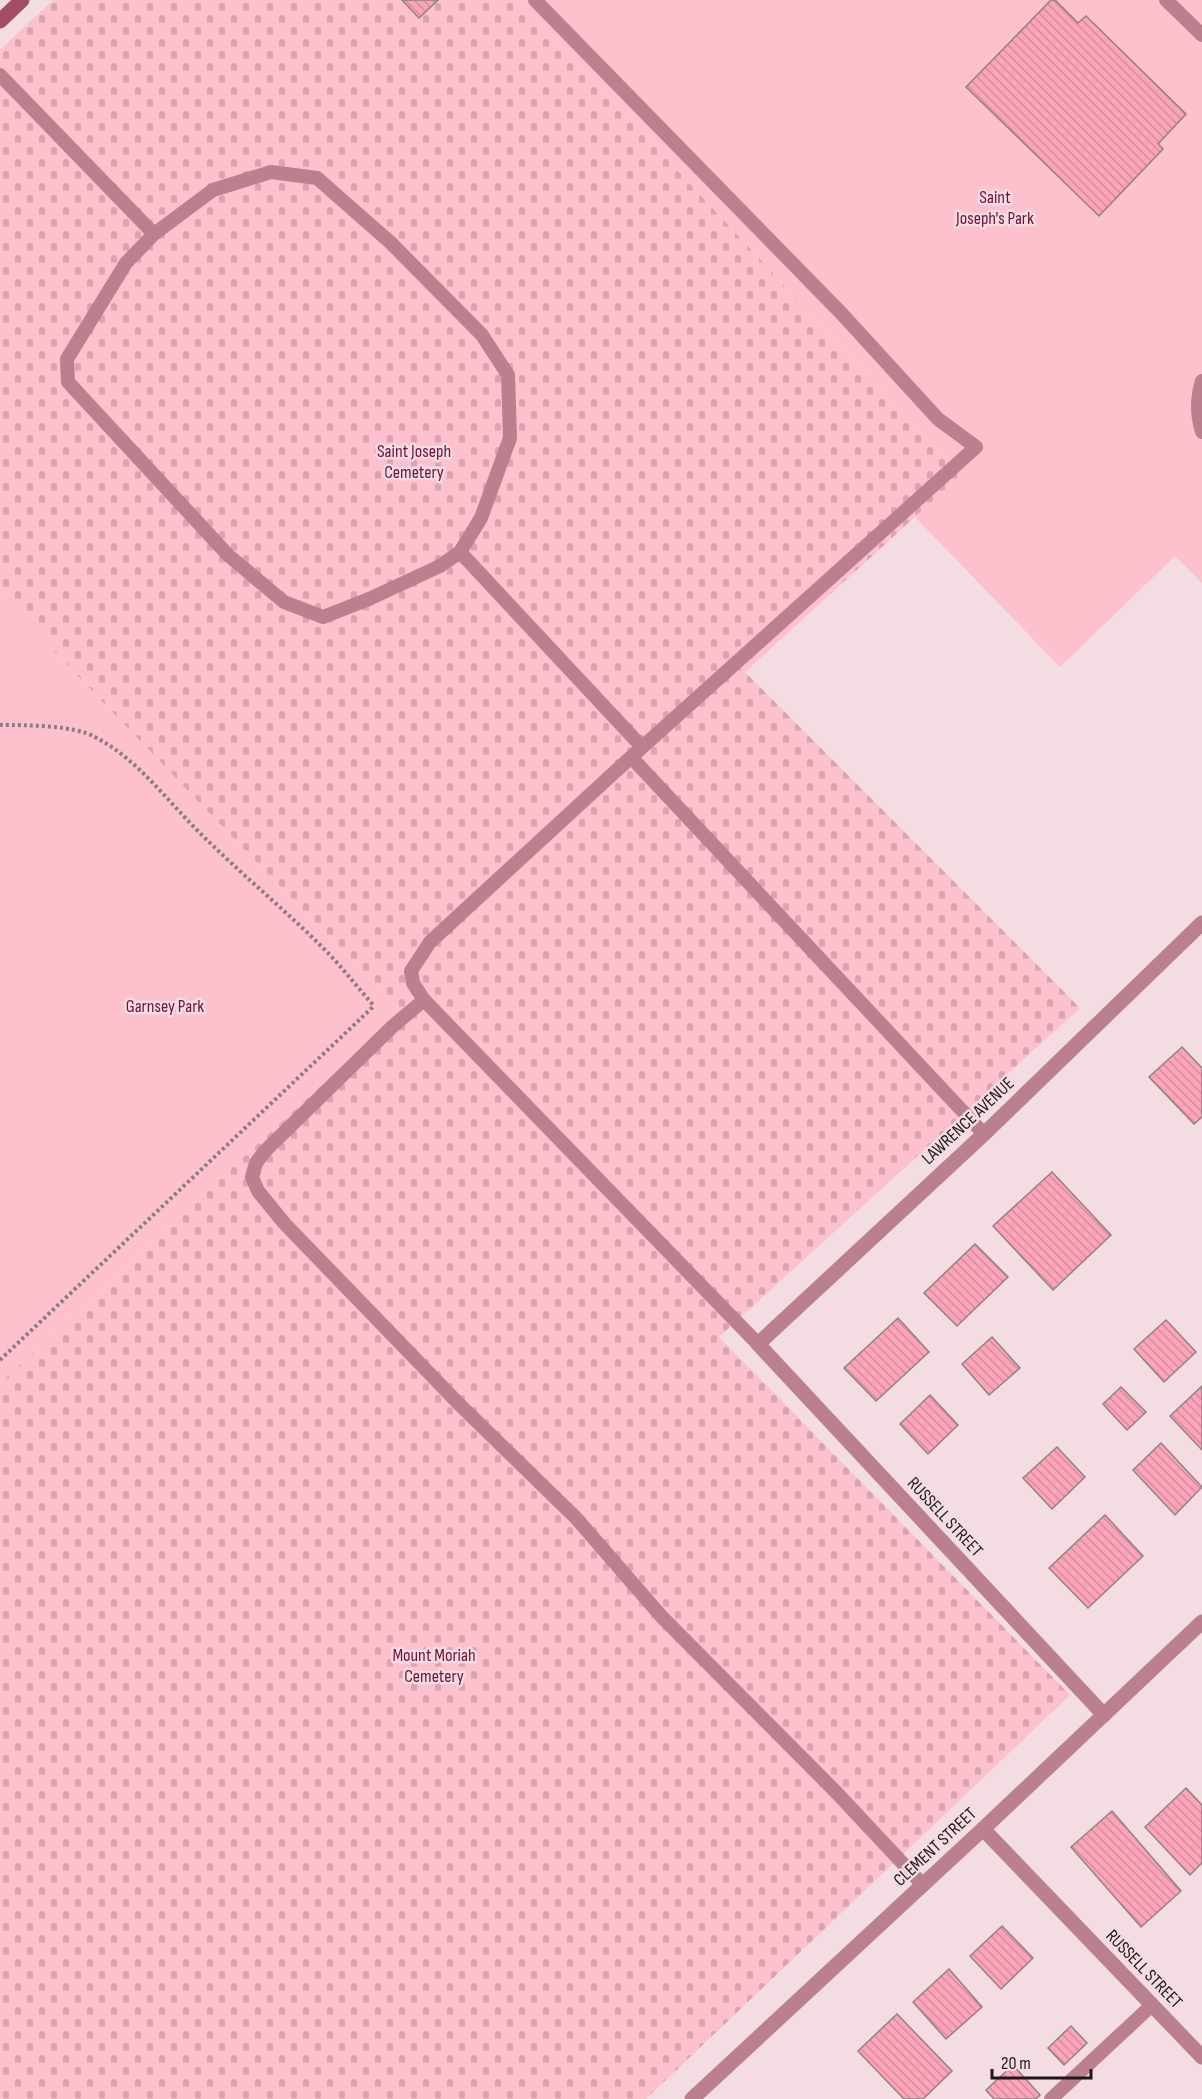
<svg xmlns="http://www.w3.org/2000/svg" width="1202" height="2099" viewBox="0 0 1202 2099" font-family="'Sofia Sans Condensed',sans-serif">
	<defs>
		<pattern id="cemetery-stones" width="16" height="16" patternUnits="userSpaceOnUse" patternTransform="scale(1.5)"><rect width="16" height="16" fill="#fdc0cd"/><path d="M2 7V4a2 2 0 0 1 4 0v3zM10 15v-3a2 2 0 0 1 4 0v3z" fill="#d8a4af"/></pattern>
		<pattern id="building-back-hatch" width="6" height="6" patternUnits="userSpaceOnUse" patternTransform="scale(1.5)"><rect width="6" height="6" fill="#fba4b8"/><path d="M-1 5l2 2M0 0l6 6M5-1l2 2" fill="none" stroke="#d78c9e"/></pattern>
	</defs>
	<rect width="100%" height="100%" fill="#f3dde2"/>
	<!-- cemetery -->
	<path fill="url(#cemetery-stones)" d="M53,0H519L961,475L745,672L1080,1008L719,1337L1070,1695L646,2099H0V1383L400,1012L0,595V50Z"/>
	<!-- green -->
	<g fill="#fdc0cd">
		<path d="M519,0H1202V583L1175,556L1060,667L915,517L961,475Z"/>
		<path d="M0,595L400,1012L0,1383Z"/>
	</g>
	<!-- building -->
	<g fill="url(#building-back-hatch)" stroke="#938084" stroke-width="1.5">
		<path d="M402,0H438L419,18Z"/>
		<path d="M1051,0H1055L1078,23L1086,16L1186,114L1158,144L1163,149L1099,216L966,87Z"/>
		<path d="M1182,1047L1202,1068V1117L1194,1124L1149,1077Z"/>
		<path d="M1052,1172L1111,1235L1053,1290L993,1226Z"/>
		<path d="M975,1244L1008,1277L957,1326L924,1293Z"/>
		<path d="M898,1318L929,1352L876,1401L844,1368Z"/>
		<path d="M1166,1320L1196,1352L1164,1382L1134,1349Z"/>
		<path d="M992,1337L1020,1368L989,1395L962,1364Z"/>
		<path d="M1202,1386V1450L1170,1416Z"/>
		<path d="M1121,1387L1146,1412L1127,1430L1103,1404Z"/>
		<path d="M930,1395L958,1425L928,1454L900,1424Z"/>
		<path d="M1161,1443L1202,1487L1175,1515L1133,1470Z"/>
		<path d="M1057,1447L1085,1477L1052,1509L1023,1478Z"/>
		<path d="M1105,1515L1143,1556L1088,1608L1049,1568Z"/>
		<path d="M1186,1788L1202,1805V1863L1190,1875L1145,1827Z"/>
		<path d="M1112,1811L1181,1891L1141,1927L1071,1847Z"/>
		<path d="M1002,1926L1033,1958L1001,1989L970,1956Z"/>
		<path d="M949,1969L982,2007L946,2039L913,2002Z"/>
		<path d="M897,2014L952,2071L923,2099H904L858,2051Z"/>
		<path d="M1071,2026L1087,2043L1064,2065L1048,2048Z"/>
		<path d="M1013,2065L1040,2095L1036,2099H994L986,2090Z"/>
	</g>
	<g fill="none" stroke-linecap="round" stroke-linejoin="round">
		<!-- path -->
		<g stroke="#8b7c80" stroke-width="4" stroke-dasharray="3 3" stroke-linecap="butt">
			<path d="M0,725C25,725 74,725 95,737C139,760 167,801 202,835C243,876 289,913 329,954C345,971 359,989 374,1006"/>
			<path d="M0,1360L374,1006"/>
		</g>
		<!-- service -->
		<g stroke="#ba808d" stroke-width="14">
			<path d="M535,0L842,314L938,419L976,447L618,769L430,942L411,971L413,983L424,1000L758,1344"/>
			<path d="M1166,0L1202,35"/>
			<path d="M0,75L154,234"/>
			<path d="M271,172L317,178L391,243L482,335L508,375L510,438L481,518L460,552L440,566L369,599L323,617L284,602L228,555L68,382L67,359L126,263L154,234L213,190Z"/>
			<path d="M1202,381C1197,397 1197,416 1202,432"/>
			<path d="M460,552L642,747"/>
			<path d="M631,757L984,1134"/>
			<path d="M424,1000L393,1026L265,1151L256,1163L252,1177L258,1191L284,1223L459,1404L576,1518L662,1617L836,1792L923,1885"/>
			<path d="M1051,2099L1152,2005"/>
		</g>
		<!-- minor -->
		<g stroke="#ba808d" stroke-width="15">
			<path d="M1104,1715L758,1344L984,1134L1202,923"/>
			<path d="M983,1829L1202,2057"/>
			<path d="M692,2099L983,1829L1202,1622"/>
		</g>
		<!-- secondary -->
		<path stroke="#a14d64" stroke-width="15" d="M0,21L22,0"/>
	</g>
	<g text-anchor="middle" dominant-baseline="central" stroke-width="5" stroke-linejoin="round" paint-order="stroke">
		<!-- park labels -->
		<g font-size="18" fill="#750f37" stroke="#f3dde2">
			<text x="995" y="197">Saint<tspan x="995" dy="21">Joseph's Park</tspan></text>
			<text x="414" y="451">Saint Joseph<tspan x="414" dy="21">Cemetery</tspan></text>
			<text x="165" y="1006">Garnsey Park</text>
			<text x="434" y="1655">Mount Moriah<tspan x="434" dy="21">Cemetery</tspan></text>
		</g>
		<!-- street labels -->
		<g font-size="18" fill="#1f1719" stroke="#f3dde2">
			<text transform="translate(968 1121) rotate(-43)">LAWRENCE AVENUE</text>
			<text transform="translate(945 1517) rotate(47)">RUSSELL STREET</text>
			<text transform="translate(935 1847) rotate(-43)">CLEMENT STREET</text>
			<text transform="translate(1144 1969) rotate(46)">RUSSELL STREET</text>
		</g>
	</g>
	<!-- scale -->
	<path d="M992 2069v9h99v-9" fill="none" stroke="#1f1719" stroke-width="3"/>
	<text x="1001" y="2069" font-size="18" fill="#1f1719" stroke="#f3dde2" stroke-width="4.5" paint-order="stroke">20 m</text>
</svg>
